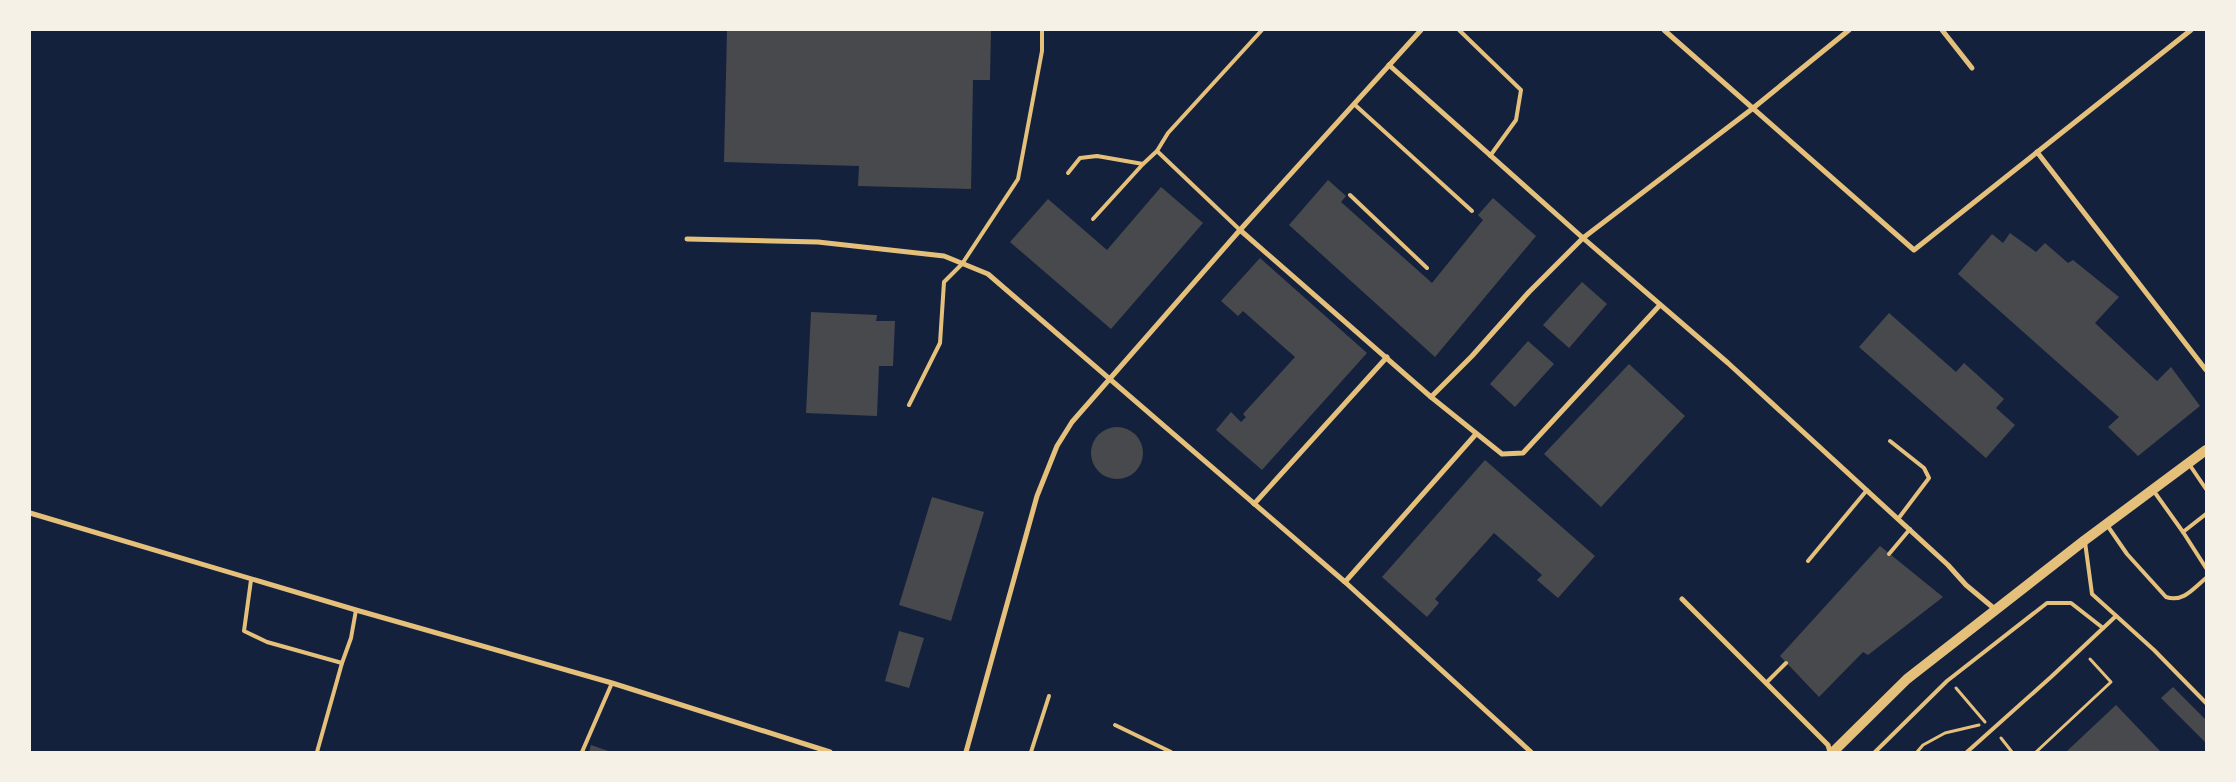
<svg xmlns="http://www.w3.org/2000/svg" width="2236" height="782" viewBox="0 0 2236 782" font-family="'Fira Sans Condensed',sans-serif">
	<rect width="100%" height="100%" fill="#14213d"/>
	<!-- building -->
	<g fill="#48494c">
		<path d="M727,30H991L990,80H973L971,189L858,186L859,166L724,162Z"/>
		<path d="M1328,180L1346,196L1341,202L1432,283L1483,220L1478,215L1493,198L1536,236L1435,357L1289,225Z"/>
		<path d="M1161,187L1203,223L1111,329L1010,242L1048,199L1107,250Z"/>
		<path d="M2010,233L2036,252L2045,243L2068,263L2073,260L2119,297L2095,323L2157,381L2171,367L2200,406L2138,456L2108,427L2119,417L1958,274L1992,234L2003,243Z"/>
		<path d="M1260,258L1367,353L1262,470L1216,430L1231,412L1241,422L1246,417L1243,414L1295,357L1243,311L1238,316L1221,301Z"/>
		<path d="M1582,282L1607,304L1569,348L1543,325Z"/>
		<path d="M811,312L877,315L876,321H895L893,366H879L877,416L806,413Z"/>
		<path d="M1889,313L1956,372L1964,363L2004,399L1996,408L2015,425L1986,458L1859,347Z"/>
		<path d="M1528,341L1554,364L1515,407L1490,384Z"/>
		<path d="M1629,364L1685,416L1601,507L1544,454Z"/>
		<circle cx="1117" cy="453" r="26"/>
		<path d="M1485,460L1595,556L1558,598L1537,580L1542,575L1494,533L1435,599L1439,603L1427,617L1382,577Z"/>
		<path d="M932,497L984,512L951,621L899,605Z"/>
		<path d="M1880,546L1943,597L1868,655L1863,652L1819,697L1780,656Z"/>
		<path d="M899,631L924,638L909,688L885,681Z"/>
		<path d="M2173,687L2206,720V743L2161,698Z"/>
		<path d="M2116,705L2161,752H2066Z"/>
		<path d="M591,745L611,752H589Z"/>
	</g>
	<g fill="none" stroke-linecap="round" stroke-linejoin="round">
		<!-- path -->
		<g stroke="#e5c07b" stroke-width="3">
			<path d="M1956,688L1985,722"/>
			<path d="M2001,738L2012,752"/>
			<path d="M1917,752L1923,745L1945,733L1979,725"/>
			<path d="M2036,752L2111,682L2090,659"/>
		</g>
		<!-- service -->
		<g stroke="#e5c07b" stroke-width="4">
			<path d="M1459,30L1521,90L1516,120L1490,156"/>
			<path d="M1354,104L1472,211"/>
			<path d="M1068,173L1080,158L1097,156L1143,164L1157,151"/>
			<path d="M1350,195L1427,268"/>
			<path d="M1093,219L1143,164"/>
			<path d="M1240,230L1157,151L1168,133L1262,30"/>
			<path d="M909,405L940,343L944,282L962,264L1018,179L1042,51V30"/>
			<path d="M1890,441L1924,468L1929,478L1898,519"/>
			<path d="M2189,464L2206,489"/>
			<path d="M2153,490L2183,532L2206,514"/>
			<path d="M2107,525L2127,554L2166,597C2183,603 2194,588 2206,578"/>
			<path d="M2183,532L2206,568"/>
			<path d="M2085,542L2092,594L2154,650L2206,703"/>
			<path d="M1889,554L1910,529"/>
			<path d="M1808,561L1867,490"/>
			<path d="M251,580L244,631L267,642L342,663L351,638L356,610"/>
			<path d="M1766,683L1786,663"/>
			<path d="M1115,725L1171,752"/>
			<path d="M317,752L342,663"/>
			<path d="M582,752L612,683"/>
			<path d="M1031,752L1049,696"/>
			<path d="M1875,752L1947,681L2047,603H2071L2103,628"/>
			<path d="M1967,752L2051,677L2116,616"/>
		</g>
		<!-- minor -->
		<g stroke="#e5c07b" stroke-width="5">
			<path d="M1664,30L1914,250L2191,30"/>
			<path d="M1942,30L1972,68"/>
			<path d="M1389,65L1583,238L1728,363L1948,565L1966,585L1996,610"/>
			<path d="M2037,152L2206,370"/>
			<path d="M1240,230L1431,397L1502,454L1523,453L1660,305"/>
			<path d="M687,239L818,242L944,256L988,274L1345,582L1531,752"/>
			<path d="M1431,397L1472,356L1529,292L1583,238L1752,109L1849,30"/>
			<path d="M1254,504L1387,357"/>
			<path d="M30,513L356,610L612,683L830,752"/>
			<path d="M1345,582L1476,434"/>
			<path d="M1682,599L1828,745L1830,752"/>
			<path d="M966,752L1037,496L1057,446L1072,422L1240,230L1421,30"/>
		</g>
		<!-- secondary -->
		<path stroke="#e5c07b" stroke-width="10" d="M1833,752L1907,679L2085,540L2206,450"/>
	</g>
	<!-- border -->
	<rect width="2236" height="782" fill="none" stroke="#f6f1e7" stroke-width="62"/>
</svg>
